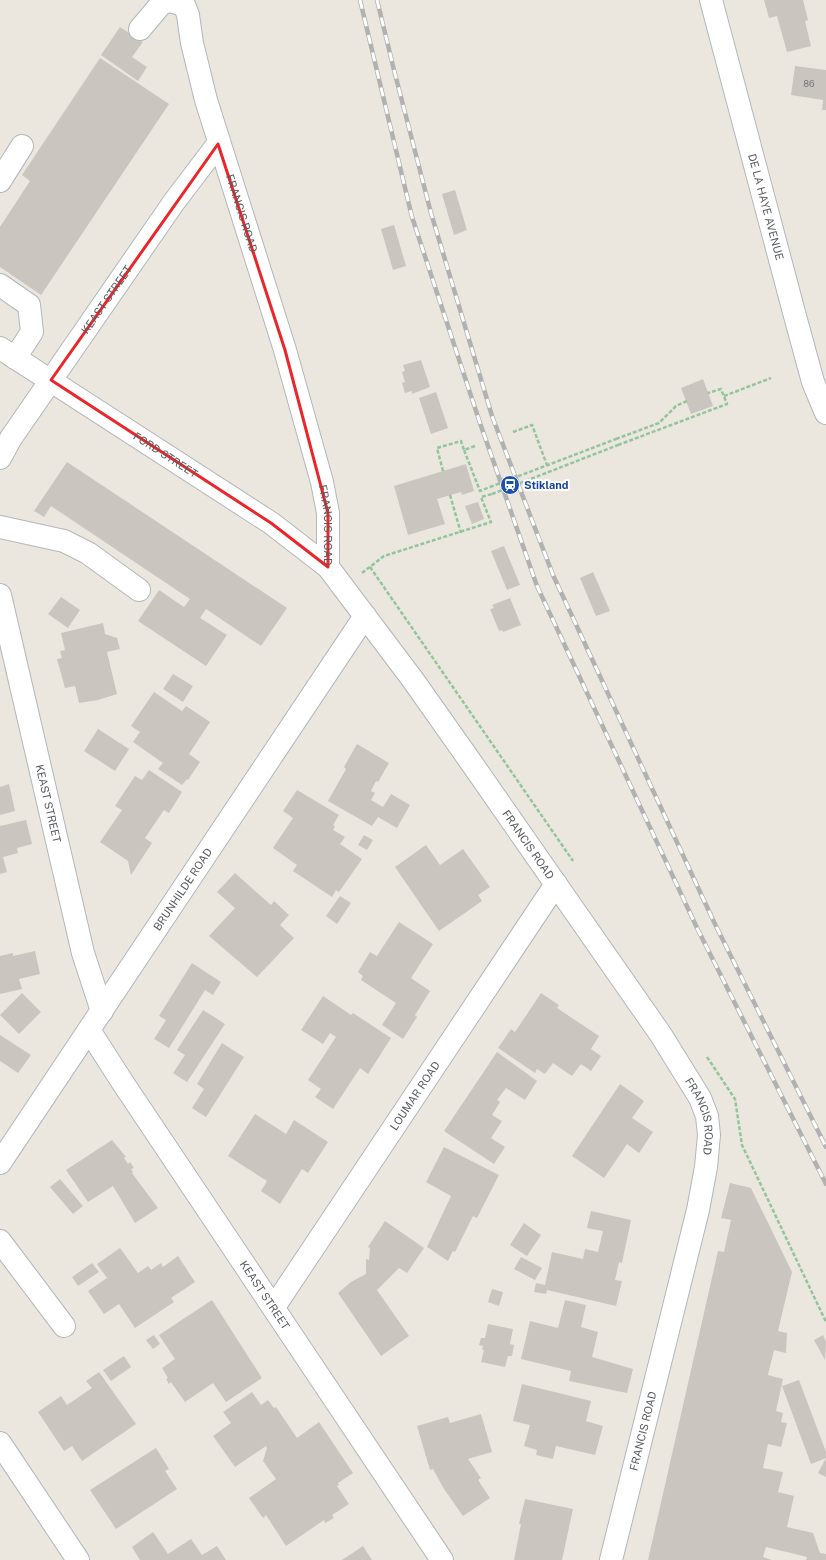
<svg xmlns="http://www.w3.org/2000/svg" width="826" height="1560" viewBox="0 0 826 1560" font-family="'Public Sans',sans-serif">
	<rect width="100%" height="100%" fill="#ebe7de"/>
	<!-- building -->
	<g fill="#cbc5c0">
		<path d="M764,0H803L808,20L805,21L811,46L787,52L777,16L769,18Z"/>
		<path d="M120,27L143,42L132,57L147,67L138,81L101,55Z"/>
		<path d="M100,58L169,104L41,295L0,267V227L30,181L22,175Z"/>
		<path d="M795,66L826,70V110H822L823,100L791,95Z"/>
		<path d="M455,190L467,230L454,235L442,194Z"/>
		<path d="M394,225L406,266L393,270L381,229Z"/>
		<path d="M421,360L430,387L412,394V391L405,393L402,383L405,382L402,372L405,371L403,365Z"/>
		<path d="M703,379L713,406L691,414L681,388Z"/>
		<path d="M436,392L448,428L431,434L419,398Z"/>
		<path d="M67,462L287,608L261,646L206,609L200,618L227,635L206,666L138,621L159,590L184,607L190,599L51,506L44,517L34,511Z"/>
		<path d="M466,464L474,491L462,495L461,492L437,499L445,524L408,535L394,486Z"/>
		<path d="M478,502L484,519L472,524L465,506Z"/>
		<path d="M504,546L520,585L507,590L491,551Z"/>
		<path d="M593,572L610,611L596,616L580,578Z"/>
		<path d="M61,597L80,610L68,628L48,614Z"/>
		<path d="M510,598L521,625L503,632L502,630L499,631L490,609L494,608L492,605Z"/>
		<path d="M103,623L105,634L117,638L120,649L107,652L117,694L98,700L79,703L75,686L65,688L57,659L62,658L60,651L65,650L61,633Z"/>
		<path d="M173,674L193,686L183,702L163,689Z"/>
		<path d="M154,692L182,711L186,706L210,722L189,754L200,762L188,780L187,779L182,785L158,769L163,763L133,742L140,732L131,726Z"/>
		<path d="M98,729L129,749L115,771L84,751Z"/>
		<path d="M357,744L389,763L378,782L376,781L371,791L375,793L371,800L383,807L391,794L410,805L397,828L378,817L372,826L328,801L346,769L344,767Z"/>
		<path d="M149,770L182,792L169,813L164,810L145,838L152,843L131,875L128,861L100,842L122,810L115,806L135,776L142,780Z"/>
		<path d="M9,784L15,811L0,815V787Z"/>
		<path d="M297,790L339,815L333,825L335,826L333,830L345,837L340,844L362,859L339,892L336,890L332,897L293,871L297,865L273,848L293,818L283,811Z"/>
		<path d="M26,820L32,844L17,848L18,853L3,857L7,872L0,874V826Z"/>
		<path d="M364,835L373,840L367,850L358,845Z"/>
		<path d="M426,845L440,865L463,849L490,887L478,895L482,901L439,931L395,867Z"/>
		<path d="M235,873L271,905L274,901L289,915L280,925L294,938L257,977L209,936L235,908L217,892Z"/>
		<path d="M340,896L351,903L337,924L326,916Z"/>
		<path d="M399,922L433,944L411,978L430,991L415,1015L417,1017L403,1039L382,1025L396,1003L361,980L363,976L358,972L370,952L377,956Z"/>
		<path d="M35,951L40,974L19,979L22,989L0,994V956L13,953V956Z"/>
		<path d="M192,963L221,982L213,995L205,990L169,1048L154,1039L166,1020L159,1016Z"/>
		<path d="M22,993L41,1012L19,1034L0,1015Z"/>
		<path d="M541,993L559,1005L557,1008L599,1036L591,1049L601,1056L591,1071L581,1064L572,1076L553,1063L545,1074L537,1069L535,1073L498,1048L511,1029L515,1032Z"/>
		<path d="M323,996L351,1015L353,1013L391,1038L368,1074L360,1068L333,1109L315,1097L321,1089L308,1080L336,1037L330,1033L323,1044L301,1030Z"/>
		<path d="M203,1010L225,1024L187,1082L173,1073L185,1055L177,1050Z"/>
		<path d="M0,1035L31,1055L18,1073L0,1061Z"/>
		<path d="M222,1043L244,1057L206,1117L192,1108L204,1089L197,1084Z"/>
		<path d="M497,1052L537,1081L525,1100L506,1088L497,1100L500,1102L492,1115L502,1121L491,1138L505,1147L494,1164L444,1131Z"/>
		<path d="M620,1084L644,1101L632,1118L653,1132L639,1153L627,1144L604,1178L572,1156Z"/>
		<path d="M255,1114L286,1134L294,1120L328,1142L308,1173L302,1169L280,1204L261,1191L267,1181L228,1156Z"/>
		<path d="M112,1140L126,1157L124,1158L128,1164L130,1162L134,1168L131,1169L133,1172L132,1173L158,1208L135,1223L113,1186L88,1202L66,1170Z"/>
		<path d="M444,1147L499,1175L477,1218L473,1216L455,1252L453,1251L448,1261L427,1247L451,1196L426,1182Z"/>
		<path d="M60,1179L83,1206L73,1214L50,1187Z"/>
		<path d="M730,1183L751,1188L792,1272L778,1331L787,1333L786,1353L774,1350L768,1375L783,1379L776,1411L783,1413L781,1422L787,1423L781,1447L768,1444L763,1468L783,1472L778,1492L794,1496L787,1527L813,1533L820,1553L826,1554V1560H806L807,1557L766,1547L763,1557L772,1560H648L718,1251L724,1252L731,1220L721,1218Z"/>
		<path d="M591,1211L631,1220L622,1263L619,1262L615,1280L622,1281L616,1306L547,1290L546,1294L534,1292L536,1283L545,1285L552,1252L583,1259L585,1249L598,1252L603,1231L587,1228Z"/>
		<path d="M385,1221L424,1248L407,1273L399,1268L377,1290L409,1336L381,1356L338,1293L351,1282L366,1274V1259L369,1260L370,1248L368,1247Z"/>
		<path d="M524,1223L541,1235L527,1256L510,1245Z"/>
		<path d="M120,1248L138,1273L148,1266L151,1270L161,1263L163,1267L178,1256L195,1282L171,1298L174,1302L135,1328L119,1304L104,1314L88,1291L107,1278L97,1264Z"/>
		<path d="M521,1257L542,1268L535,1280L514,1269Z"/>
		<path d="M92,1263L99,1272L78,1286L72,1277Z"/>
		<path d="M492,1289L503,1292L499,1306L488,1302Z"/>
		<path d="M212,1300L262,1378L226,1402L213,1383L185,1402L171,1382L169,1384L166,1379L168,1378L162,1368L175,1359L159,1335Z"/>
		<path d="M565,1300L586,1305L581,1327L598,1332L592,1357L633,1369L627,1393L569,1381L571,1371L521,1359L530,1321L558,1328Z"/>
		<path d="M488,1324L513,1329L510,1344L514,1345L512,1356H508L505,1367L481,1362L484,1350H482L483,1346L479,1345L481,1338H485Z"/>
		<path d="M154,1335L160,1344L153,1349L146,1340Z"/>
		<path d="M823,1335L826,1342L825,1360L814,1340Z"/>
		<path d="M124,1356L131,1367L111,1381L103,1370Z"/>
		<path d="M99,1372L136,1424L82,1461L72,1446L64,1451L38,1412L61,1396L67,1405L92,1388L86,1381Z"/>
		<path d="M799,1380L826,1452V1477L818,1473L826,1458L811,1464L782,1386Z"/>
		<path d="M522,1384L591,1401L586,1421L603,1426L595,1455L556,1446L553,1459L536,1455L537,1450L524,1446L530,1425L513,1421Z"/>
		<path d="M252,1392L261,1405L268,1400L274,1408L276,1407L297,1438L319,1422L353,1473L338,1483L339,1485L337,1486L349,1504L332,1515L334,1518L325,1523L324,1520L286,1546L266,1515L263,1518L249,1498L276,1479L263,1461L267,1448L266,1446L235,1467L213,1436L231,1423L223,1412Z"/>
		<path d="M481,1414L492,1452L468,1459L481,1478L478,1480L490,1498L463,1516L444,1489L433,1469L430,1470L417,1426L448,1417L450,1423Z"/>
		<path d="M156,1448L169,1469L165,1471L177,1489L116,1529L90,1490Z"/>
		<path d="M525,1499L573,1509L562,1560H514L521,1524H519Z"/>
		<path d="M153,1532L168,1554L191,1539L202,1555L217,1546L226,1560H140L132,1547Z"/>
		<path d="M363,1546L372,1560H342Z"/>
	</g>
	<g fill="none" stroke-linecap="round" stroke-linejoin="round">
		<!-- minor casing -->
		<g stroke="#b2b6ba" stroke-width="24">
			<g id="minor">
				<path id="s1" d="M711,0L795,316L813,382L826,413"/>
				<path id="s2" d="M140,29L162,3L170,1L180,4L185,7L188,15L192,43L206,100L285,350L322,482L328,513V567"/>
				<path d="M0,181L22,146"/>
				<path d="M0,285L29,305L32,332L15,358"/>
				<path id="s3" d="M0,348L271,523L328,567L413,680L468,758L661,1035L700,1098L707,1116L709,1135L706,1167L698,1210L611,1560"/>
				<path id="s4" d="M0,458L11,438L174,202L218,144"/>
				<path d="M0,527L64,541L88,553L139,590"/>
				<path id="s5" d="M0,595L83,953L102,1011"/>
				<path id="s6" d="M89,1030L123,1083L442,1560"/>
				<path id="s7" d="M0,1163L365,616"/>
				<path d="M0,1241L64,1326"/>
				<path id="s8" d="M274,1307L556,884"/>
				<path d="M0,1443L78,1560"/>
			</g>
		</g>
		<!-- path -->
		<g stroke="#93c59c" stroke-width="2.5" stroke-dasharray="4 2" stroke-linecap="butt">
			<path d="M724,396L771,378"/>
			<path d="M513,432L532,425L547,465"/>
			<path d="M616,439L659,423L676,406L687,401"/>
			<path d="M618,445L727,404L721,389L708,393"/>
			<path d="M475,446L464,450L480,491L490,487"/>
			<path d="M443,471L437,448L461,441L464,450"/>
			<path d="M450,495L461,533"/>
			<path d="M370,567L573,861"/>
			<path d="M362,573L384,556L491,522L481,497L492,494"/>
			<path d="M707,1057L735,1099L742,1145L826,1322"/>
		</g>
		<!-- minor -->
		<use href="#minor" stroke="#fff" stroke-width="22"/>
		<!-- rail casing -->
		<g stroke="#b0b1b1" stroke-width="4.5">
			<g id="rail">
				<path d="M360,0L412,217L480,423L537,586L698,930L826,1184"/>
				<path d="M377,0L394,70L431,213L492,416L553,575L714,922L826,1147"/>
			</g>
		</g>
		<!-- rail -->
		<use href="#rail" stroke="#fff" stroke-width="3" stroke-dasharray="9" stroke-linecap="butt"/>
		<!-- path-bridge -->
		<g stroke="#93c59c" stroke-width="2.5" stroke-dasharray="4 2" stroke-linecap="butt">
			<path d="M490,487L616,439"/>
			<path d="M492,494L618,445"/>
		</g>
	</g>
	<!-- marked area -->
	<path fill="none" stroke="#eb2529" stroke-width="3" stroke-linejoin="round" d="M218,144L285,350L328,513V567L271,523L51,380Z"/>
	<!-- icons -->
	<defs>
		<g id="station-disc" transform="scale(1)"><circle r="9.5" fill="#1a4fb4" stroke="#fff"/><path d="M-3-6H3Q5-6 5-4V2Q5 4 3 4L4.5 6H3L1.5 4h-3L-3 6H-4.5L-3 4Q-5 4-5 2V-4Q-5-6-3-6ZM-3.5-4v3h7v-3ZM-3.5 1v1.5H-2V1ZM2 1v1.5H3.5V1Z" fill="#fff"/></g>
	</defs>
	<g fill-rule="evenodd">
		<use href="#station-disc" x="510" y="485"/>
	</g>
	<g text-anchor="middle" dominant-baseline="central" stroke-width="4" stroke-linejoin="round" paint-order="stroke">
		<!-- number labels -->
		<g font-size="9" fill="#757678">
			<text x="809" y="83">86</text>
		</g>
		<!-- street labels -->
		<g font-size="11" fill="#585c60" stroke="#fff">
			<text stroke="none"><textPath href="#s1" startOffset="214">DE LA HAYE AVENUE</textPath></text>
			<text stroke="none"><textPath href="#s2" startOffset="273">FRANCIS ROAD</textPath></text>
			<text stroke="none"><textPath href="#s4" startOffset="191">KEAST STREET</textPath></text>
			<text stroke="none"><textPath href="#s3" startOffset="197">FORD STREET</textPath></text>
			<text stroke="none"><textPath href="#s2" startOffset="597">FRANCIS ROAD</textPath></text>
			<text stroke="none"><textPath href="#s5" startOffset="214">KEAST STREET</textPath></text>
			<text stroke="none"><textPath href="#s3" startOffset="737">FRANCIS ROAD</textPath></text>
			<text stroke="none"><textPath href="#s7" startOffset="329">BRUNHILDE ROAD</textPath></text>
			<text stroke="none"><textPath href="#s8" startOffset="254">LOUMAR ROAD</textPath></text>
			<text stroke="none"><textPath href="#s3" startOffset="1061">FRANCIS ROAD</textPath></text>
			<text stroke="none"><textPath href="#s6" startOffset="318">KEAST STREET</textPath></text>
			<text transform="translate(643 1431) rotate(-76)">FRANCIS ROAD</text>
		</g>
		<!-- transit labels -->
		<g font-size="11" font-weight="bold" fill="#164399" stroke="#fff" text-anchor="start">
			<text x="524" y="485">Stikland</text>
		</g>
	</g>
</svg>
